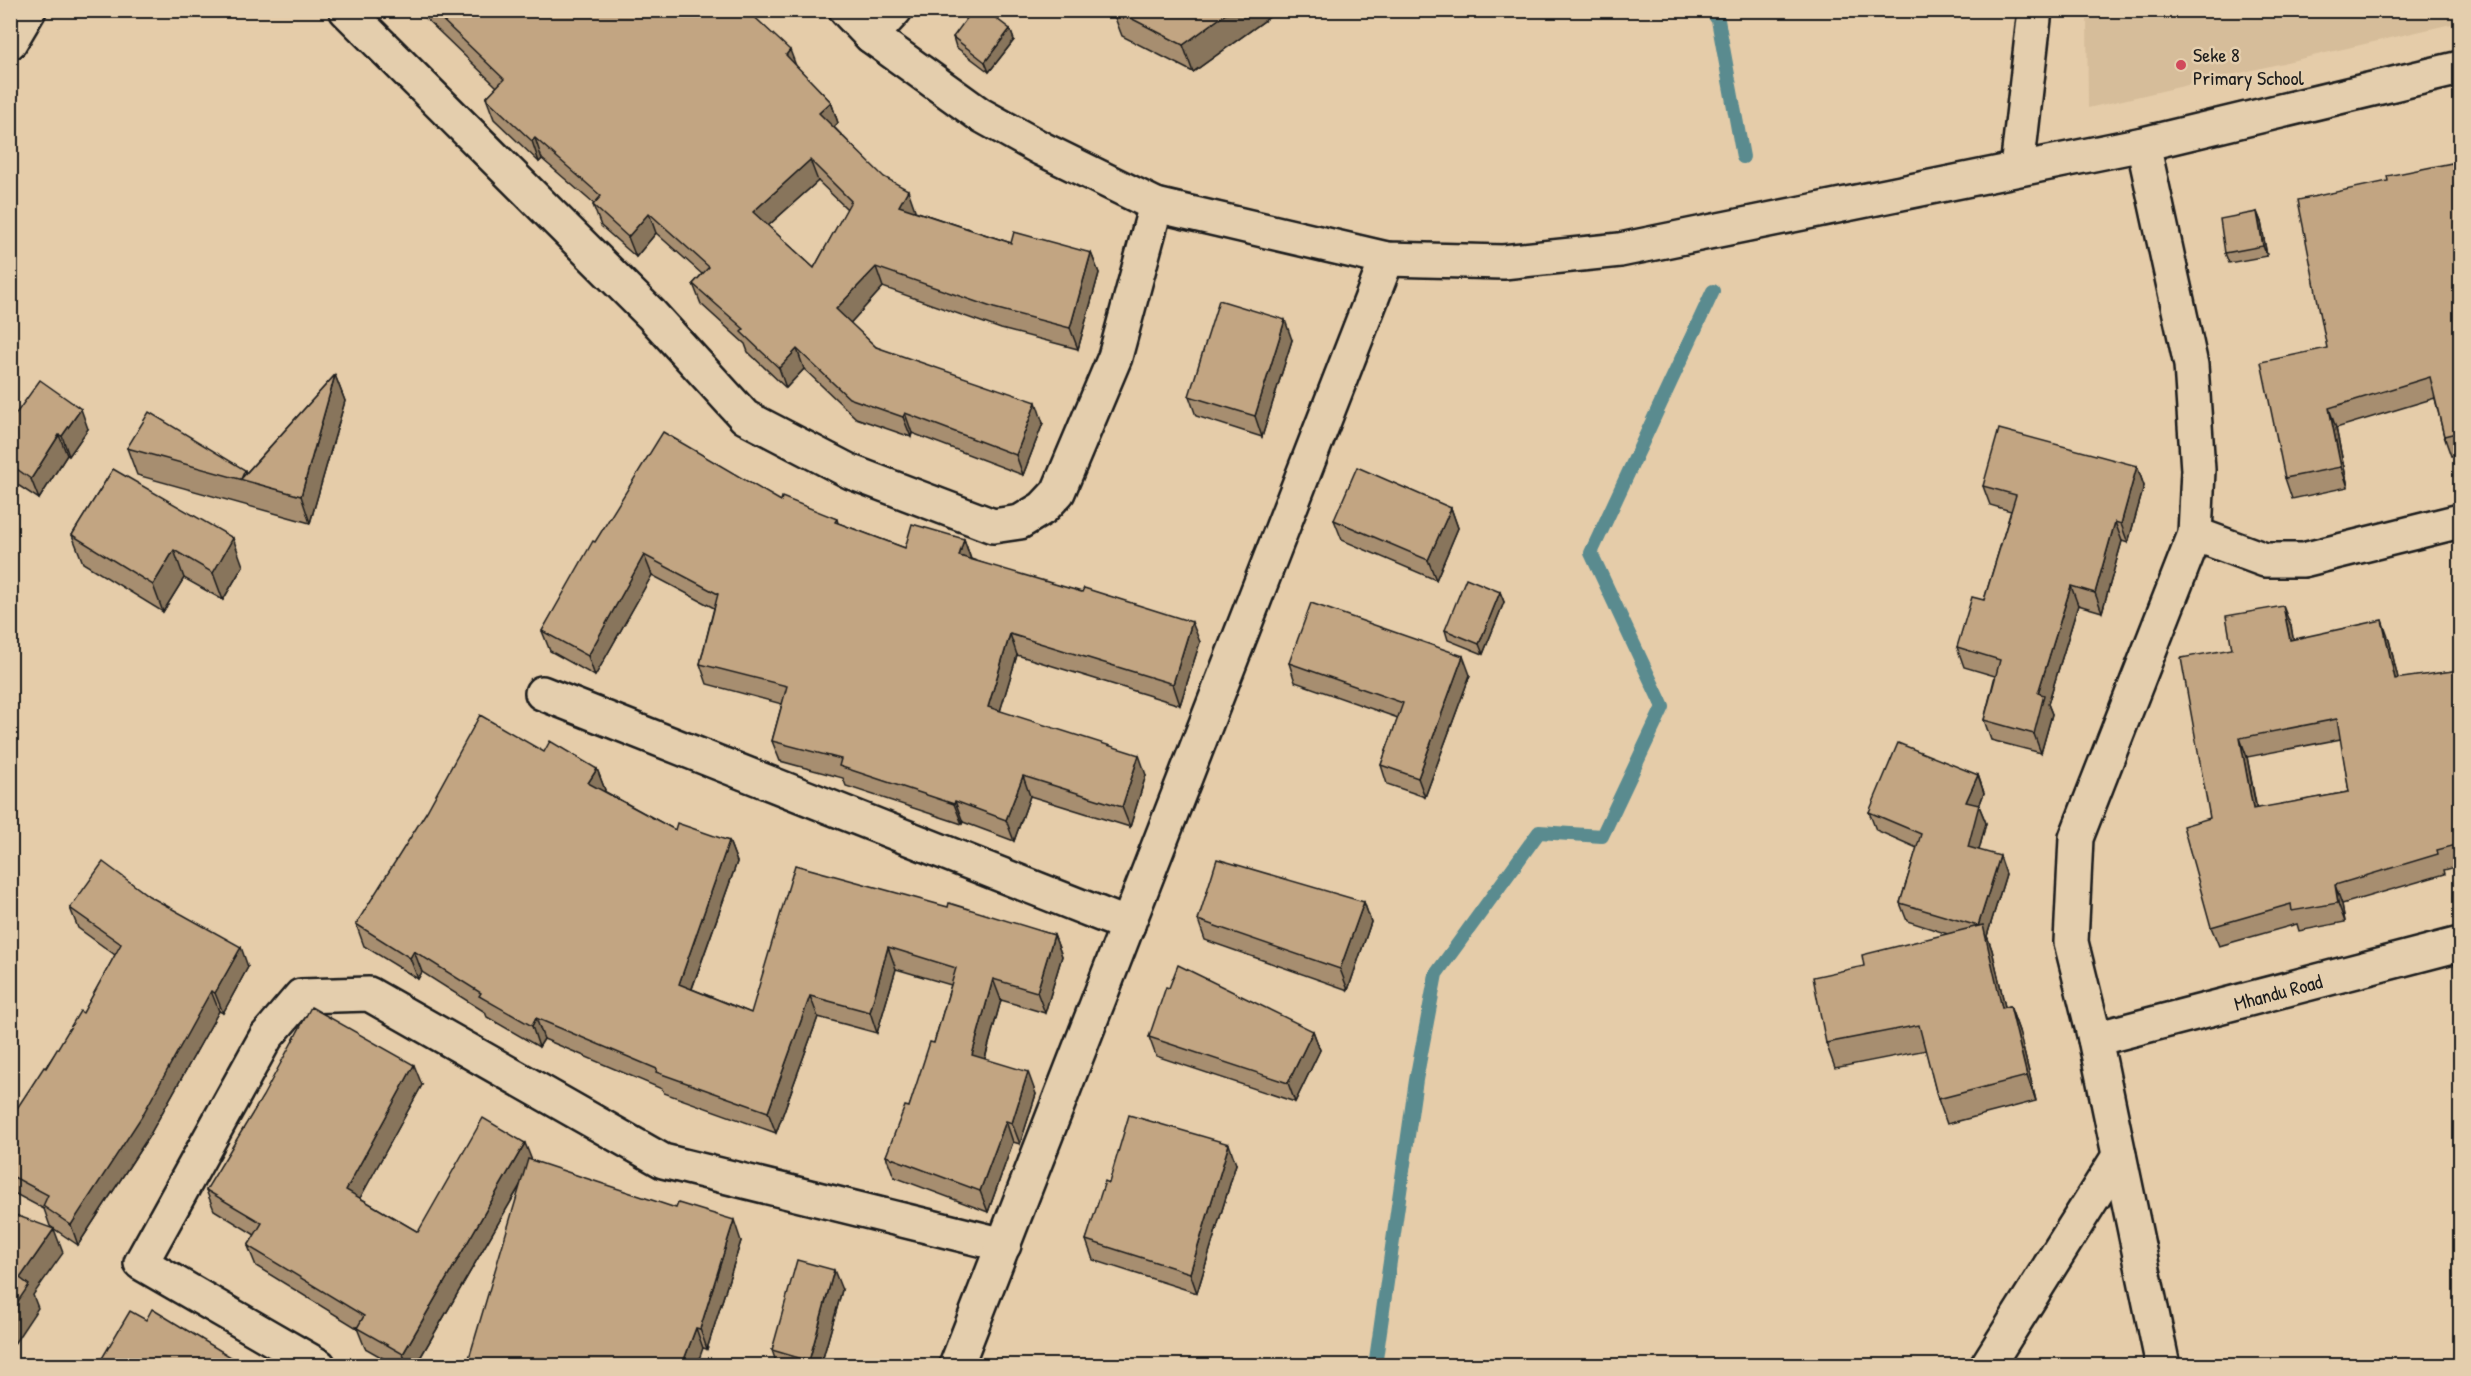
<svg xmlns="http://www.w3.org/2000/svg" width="2471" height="1376" viewBox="0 0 2471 1376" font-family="'Patrick Hand',sans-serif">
	<rect width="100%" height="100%" fill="#e5cca9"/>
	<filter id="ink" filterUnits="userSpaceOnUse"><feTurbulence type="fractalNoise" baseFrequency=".0167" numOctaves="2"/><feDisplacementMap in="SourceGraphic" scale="12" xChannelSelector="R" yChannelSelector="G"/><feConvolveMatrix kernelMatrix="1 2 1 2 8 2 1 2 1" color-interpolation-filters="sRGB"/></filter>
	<g filter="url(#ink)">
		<!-- built -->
		<path fill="#d6bd9a" d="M2460,10V22L2088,108L2087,11Z"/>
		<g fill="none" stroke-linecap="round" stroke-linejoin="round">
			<!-- stream -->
			<g stroke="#5a8b8f" stroke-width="14">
				<path d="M1711,10L1718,20L1743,157"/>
				<path d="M1375,1366L1416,1080L1436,974L1539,832L1602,836L1663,707L1591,553L1713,291"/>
			</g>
			<!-- minor casing -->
			<g stroke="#1c1c1c" stroke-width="38">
				<g id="minor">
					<path d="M346,10L651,314L745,417L851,472L993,526L1020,522L1043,508L1058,492L1115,357L1156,205"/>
					<path d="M846,10L871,36L979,114L1042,149L1156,205L1387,259L1503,262L1620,250L2143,144L2460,68"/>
					<path d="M871,36L895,10"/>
					<path d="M10,42L29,10"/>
					<path d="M2143,144L2191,365L2198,470L2195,534L2076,838L2071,942L2095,1039L2163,1366"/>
					<path d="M2017,169L2035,10"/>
					<path d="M2195,534L2265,560H2303L2460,521"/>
					<path d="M542,693L1128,925"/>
					<path d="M2095,1039L2460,944"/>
					<path d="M319,1366L141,1263L266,1037L301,996L369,994L663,1161L1004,1245"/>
					<path d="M956,1366L1387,259"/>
					<path d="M1987,1366L2119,1156"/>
				</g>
			</g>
			<!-- minor -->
			<use href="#minor" stroke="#e4cead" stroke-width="33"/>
		</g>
		<!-- wall -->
		<g fill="#a78e70" stroke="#1c1c1c" stroke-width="1.5" fill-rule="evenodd">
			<path d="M417,10H747L796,66L831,102L838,123L834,127L915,211L1011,243L1091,253L1099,273L1078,349L1001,329L883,287L850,323L876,347L1043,423L1023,475L912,433L911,437L856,418L804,369L786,388L748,352L745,344L701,304L693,284L702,274L656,233L636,257L601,226L593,205L594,204L542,159L539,162L494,119L486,98L497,87ZM818,181L847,209L814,268L768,226Z"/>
			<path d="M1112,10H1275V13L1193,72L1122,36Z"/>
			<path d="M1010,29L1014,40L989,72L956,47L953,37Z"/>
			<path d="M2460,174V454L2451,456L2444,436L2435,398L2336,428L2348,487L2292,499L2285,478L2327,348Z"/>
			<path d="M2257,212L2261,222L2267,256L2229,263L2225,253Z"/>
			<path d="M1292,340L1262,437L1196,416L1189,396Z"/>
			<path d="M335,375L345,401L310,523L137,475L127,448L245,470L246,473Z"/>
			<path d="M10,422L88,429L69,456L67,455L39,499L10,480Z"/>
			<path d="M2137,466L2144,486L2128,543L2122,541L2102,612L2078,605L2048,704L2052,714L2041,753L1991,740L1984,720L1995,676L1964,667L1957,647L1984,600L2011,511L1990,505L1983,486Z"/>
			<path d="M113,469L243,566L223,600L184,578L163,612L83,563L72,535Z"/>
			<path d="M781,501L837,519L838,523L905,548L964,539L971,559L1200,642L1180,705L1017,655L1000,711L1146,775L1130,827L1030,796L1014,841L963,822L962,824L846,786L843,778L780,761L772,741L782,704L707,684L700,664L714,608L652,575L595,676L550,651L542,631L595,542Z"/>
			<path d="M1451,508L1458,528L1436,580L1342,540L1334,520Z"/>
			<path d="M1500,592L1504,602L1483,654L1448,640L1445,630Z"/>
			<path d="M2291,626L2293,639L2389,640L2398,679L2460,670V866L2444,870L2445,874L2342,904L2345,922L2299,931L2297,924L2219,946L2211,927L2210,818L2232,649ZM2341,739L2349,792L2257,809L2247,757Z"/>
			<path d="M1289,663L1470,675L1425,797L1387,784L1381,765L1398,718L1295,682Z"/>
			<path d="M544,752L597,769L605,790L604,791L675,830L729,841L737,862L692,989L751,1013L948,907L1054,935L1062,956L1045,1013L1001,1000L985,1059L1036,1094L1020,1144L1013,1142L988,1212L894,1177L886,1156L909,1107L934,1043L951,985L896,969L877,1033L818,1017L776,1133L664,1093L662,1089L544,1039L539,1047L487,1017L485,1012L422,972L418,979L364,946L356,924Z"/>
			<path d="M1978,775L1984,793L1979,806L1986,823L1979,850L2006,874L1987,936L1992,950L2005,1007L2010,1006L2019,1031L2036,1101L1947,1124L1938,1099L1926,1050L1835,1068L1826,1043L1864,966L1948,934L1907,921L1900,903L1917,848L1876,830L1869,812Z"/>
			<path d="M1364,902L1371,922L1348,990L1205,940L1198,920Z"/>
			<path d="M70,908L248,967L223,1013L219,1011L149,1136L78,1245L50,1226L44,1209L10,1191V1119L83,1013L115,955L78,928Z"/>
			<path d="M1313,1031L1320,1050L1295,1102L1156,1056L1149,1037Z"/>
			<path d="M422,1085L360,1198L418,1232L532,1161L741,1241L707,1349L703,1348L521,1184L416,1365H395L365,1348L357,1328L256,1266L248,1246L255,1235L214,1210L206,1190Z"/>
			<path d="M1236,1164L1197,1293L1093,1260L1086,1240L1109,1183Z"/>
			<path d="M842,1290L821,1365H777L772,1350Z"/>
		</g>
		<!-- shaded-wall -->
		<g fill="#88745b" stroke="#1c1c1c" stroke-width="1.5">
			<path d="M1231,10H1275V13L1193,72L1183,45Z"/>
			<path d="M1010,29L1014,40L989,72L985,62Z"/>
			<path d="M790,50L798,71L786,55Z"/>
			<path d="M831,102L838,123L827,134L819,113Z"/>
			<path d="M535,138L542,159L539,162L532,141Z"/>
			<path d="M810,160L818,181L760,233L753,212Z"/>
			<path d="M908,190L915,210L906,226L899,206Z"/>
			<path d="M2257,212L2261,222L2267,256L2263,246Z"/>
			<path d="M649,213L656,233L636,257L628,237Z"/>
			<path d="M1091,253L1099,273L1078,349L1070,328Z"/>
			<path d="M876,267L883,287L844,330L836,309Z"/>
			<path d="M1285,320L1292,340L1262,437L1255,416Z"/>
			<path d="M797,349L804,369L786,388L779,368Z"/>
			<path d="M335,375L345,401L310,523L301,496Z"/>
			<path d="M1036,402L1043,423L1023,475L1016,455Z"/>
			<path d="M2329,408L2336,428L2348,487L2341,467Z"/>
			<path d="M81,409L88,429L69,456L62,436Z"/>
			<path d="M905,413L912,433L911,437L903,417Z"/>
			<path d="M59,435L67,455L39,499L31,479Z"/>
			<path d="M2137,466L2144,486L2128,543L2121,524Z"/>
			<path d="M1451,508L1458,528L1436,580L1428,560Z"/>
			<path d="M2115,522L2122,541L2102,612L2095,593Z"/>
			<path d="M233,538L243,566L223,600L213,573Z"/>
			<path d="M964,539L971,560L959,556Z"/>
			<path d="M174,550L184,578L163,612L153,585Z"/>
			<path d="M644,555L652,575L595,676L588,656Z"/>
			<path d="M2071,586L2078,605L2048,704L2052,714L2041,753L2034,734L2038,693Z"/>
			<path d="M1500,592L1504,602L1483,654L1479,644Z"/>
			<path d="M2283,606L2291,626L2297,660L2290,640Z"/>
			<path d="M2382,620L2389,640L2403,699L2395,679Z"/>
			<path d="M1192,622L1200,642L1180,705L1173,684Z"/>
			<path d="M1010,634L1017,655L995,728L988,707Z"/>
			<path d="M1463,656L1470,675L1425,797L1418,778Z"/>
			<path d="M2240,738L2247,757L2260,829L2253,809Z"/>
			<path d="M1139,755L1146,775L1130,827L1122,807Z"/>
			<path d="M597,769L605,790L596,804L588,783Z"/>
			<path d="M1978,775L1984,793L1979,806L1986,823L1975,865L1968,847L1966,802Z"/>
			<path d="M1023,776L1030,796L1014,841L1006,820Z"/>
			<path d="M955,801L963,822L962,824L954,804Z"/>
			<path d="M729,841L737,862L686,1005L679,984Z"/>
			<path d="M2000,856L2006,874L1987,936L1992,950L2011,1033L2002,1008L1978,926Z"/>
			<path d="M2335,885L2342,904L2345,922L2338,903Z"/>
			<path d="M1364,902L1371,922L1348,990L1340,969Z"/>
			<path d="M1054,935L1062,956L1045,1013L1037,992Z"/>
			<path d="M241,947L248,967L223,1013L215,993Z"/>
			<path d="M888,947L896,969L877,1033L870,1012Z"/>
			<path d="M414,951L422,972L418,979L410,958Z"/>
			<path d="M993,979L1001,1000L980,1076L972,1055Z"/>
			<path d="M211,991L219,1011L149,1136L78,1245L71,1225Z"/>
			<path d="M810,996L818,1017L776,1133L768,1112Z"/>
			<path d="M2010,1006L2019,1031L2036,1101L2027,1076Z"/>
			<path d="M536,1018L544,1039L539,1047L532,1026Z"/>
			<path d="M1313,1031L1320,1050L1295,1102L1288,1083Z"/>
			<path d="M414,1065L422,1085L353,1211L346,1190Z"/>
			<path d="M1028,1072L1036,1094L1020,1144L1012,1123Z"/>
			<path d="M1006,1121L1013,1142L988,1212L980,1191Z"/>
			<path d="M525,1143L533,1163L416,1365H407L403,1354Z"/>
			<path d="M1229,1144L1236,1164L1197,1293L1190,1273Z"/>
			<path d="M734,1220L741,1241L707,1349L700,1329Z"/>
			<path d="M54,1229L63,1253L33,1295L38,1308L10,1350V1313L20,1278Z"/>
			<path d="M834,1270L842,1290L821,1365H811L809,1361Z"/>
			<path d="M696,1328L703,1348L697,1365H682Z"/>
		</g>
		<!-- building -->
		<g fill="#c2a582" stroke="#1c1c1c" stroke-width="1.5" fill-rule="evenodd">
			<path d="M432,10H747L790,50L786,55L831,102L819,113L884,177L908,190L899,206L1011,243L1014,232L1091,253L1070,328L994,308L876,267L836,309L876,347L1036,402L1016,455L905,413L903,417L849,398L797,349L779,368L741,332L744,329L693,284L709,267L649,213L628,237L593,205L601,196L535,138L532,141L486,98L504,79ZM810,160L851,201L814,268L753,212Z"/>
			<path d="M973,10H985L1010,29L985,62L953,37Z"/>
			<path d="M1115,10H1231L1183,45Z"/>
			<path d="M2452,163L2455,175L2460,174V432L2444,436L2430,377L2329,408L2341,467L2285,478L2261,362L2327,348L2298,200L2388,181L2387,176Z"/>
			<path d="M2257,212L2263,246L2225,253L2220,219Z"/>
			<path d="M1219,300L1285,320L1255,416L1189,396Z"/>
			<path d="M335,375L301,496L127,448L149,412L245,470L241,479Z"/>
			<path d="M40,380L81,409L62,436L59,435L31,479L10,464V422Z"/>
			<path d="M1999,429L2137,466L2121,524L2115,522L2095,593L2071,586L2038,693L2044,695L2034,734L1984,720L2000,660L1957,647L1972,597L1984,600L2016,495L1983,486Z"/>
			<path d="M663,432L781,501L782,497L837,519L835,522L905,548L912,524L964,539L959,556L1082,592L1084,588L1192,622L1173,684L1010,634L988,707L1139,755L1122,807L1023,776L1006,820L955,801L954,804L839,766L841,759L772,741L787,686L700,664L718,594L644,555L588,656L542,631L593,541L595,542Z"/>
			<path d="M1357,467L1451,508L1428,560L1334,520Z"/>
			<path d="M113,469L233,538L213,573L174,550L153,585L72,535Z"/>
			<path d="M1466,578L1500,592L1479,644L1445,630Z"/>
			<path d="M1311,603L1463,656L1418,778L1381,765L1403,703L1289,663Z"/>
			<path d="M2283,606L2290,640L2382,620L2395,679L2460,670V844L2437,850L2438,854L2335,885L2338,903L2292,911L2291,904L2211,927L2183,826L2210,818L2181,658L2232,649L2226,616ZM2337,719L2349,792L2253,809L2240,738Z"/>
			<path d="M480,715L544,752L550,741L597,769L588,783L675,830L677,823L729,841L679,984L751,1013L795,865L948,907L949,903L1054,935L1037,992L993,979L972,1055L1028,1072L1012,1123L1006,1121L980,1191L886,1156L905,1106L909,1107L930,1042L934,1043L956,968L888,947L870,1012L810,996L768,1112L656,1072L657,1069L536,1018L532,1026L479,996L481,993L414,951L410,958L356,924L427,811Z"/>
			<path d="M1898,743L1978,775L1966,802L1979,805L1968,847L2000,856L1978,926L1900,903L1921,834L1869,812Z"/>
			<path d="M1217,859L1364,902L1340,969L1198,920Z"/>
			<path d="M103,862L149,896L241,947L215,993L211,991L142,1116L71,1225L43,1206L48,1195L10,1175V1119L44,1067L46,1068L80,1011L83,1013L121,944L70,908Z"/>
			<path d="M1983,925L2002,1008L2010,1006L2027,1076L1938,1099L1919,1025L1826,1043L1813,977L1864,966L1862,955Z"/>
			<path d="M1178,965L1313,1031L1288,1083L1149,1037L1166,987L1169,988Z"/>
			<path d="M311,1007L414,1065L346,1190L418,1232L483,1118L525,1143L403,1354L357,1328L364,1316L248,1246L262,1223L206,1190L263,1096Z"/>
			<path d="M1129,1115L1229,1144L1190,1273L1086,1240L1105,1181L1109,1183Z"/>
			<path d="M528,1159L676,1208L678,1203L734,1220L700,1329L696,1328L682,1365H467Z"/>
			<path d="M10,1213L54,1229L20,1278L29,1285L10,1313Z"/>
			<path d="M797,1260L834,1270L809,1361L772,1350Z"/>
			<path d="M152,1309L244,1365H98L130,1311L146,1320Z"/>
		</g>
	</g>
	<!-- markers -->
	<circle fill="#d1495b" stroke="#e4cead" stroke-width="2" cx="2181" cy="65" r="6"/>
	<g text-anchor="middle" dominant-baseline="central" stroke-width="5" stroke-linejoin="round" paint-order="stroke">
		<!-- poi labels -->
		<g font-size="20" fill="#1c1c1c" stroke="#e4cead" text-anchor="start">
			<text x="2193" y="54">Seke 8<tspan x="2193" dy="23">Primary School</tspan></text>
		</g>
		<!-- street labels -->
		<g font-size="20" fill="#1c1c1c" stroke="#e4cead">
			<text transform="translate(2278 992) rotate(-15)">Mhandu Road</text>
		</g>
	</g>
	<!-- margin -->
	<rect width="2471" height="1376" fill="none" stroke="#e4cead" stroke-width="36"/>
	<rect x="18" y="18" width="2435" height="1340" fill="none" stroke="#1c1c1c" stroke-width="2" filter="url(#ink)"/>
</svg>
